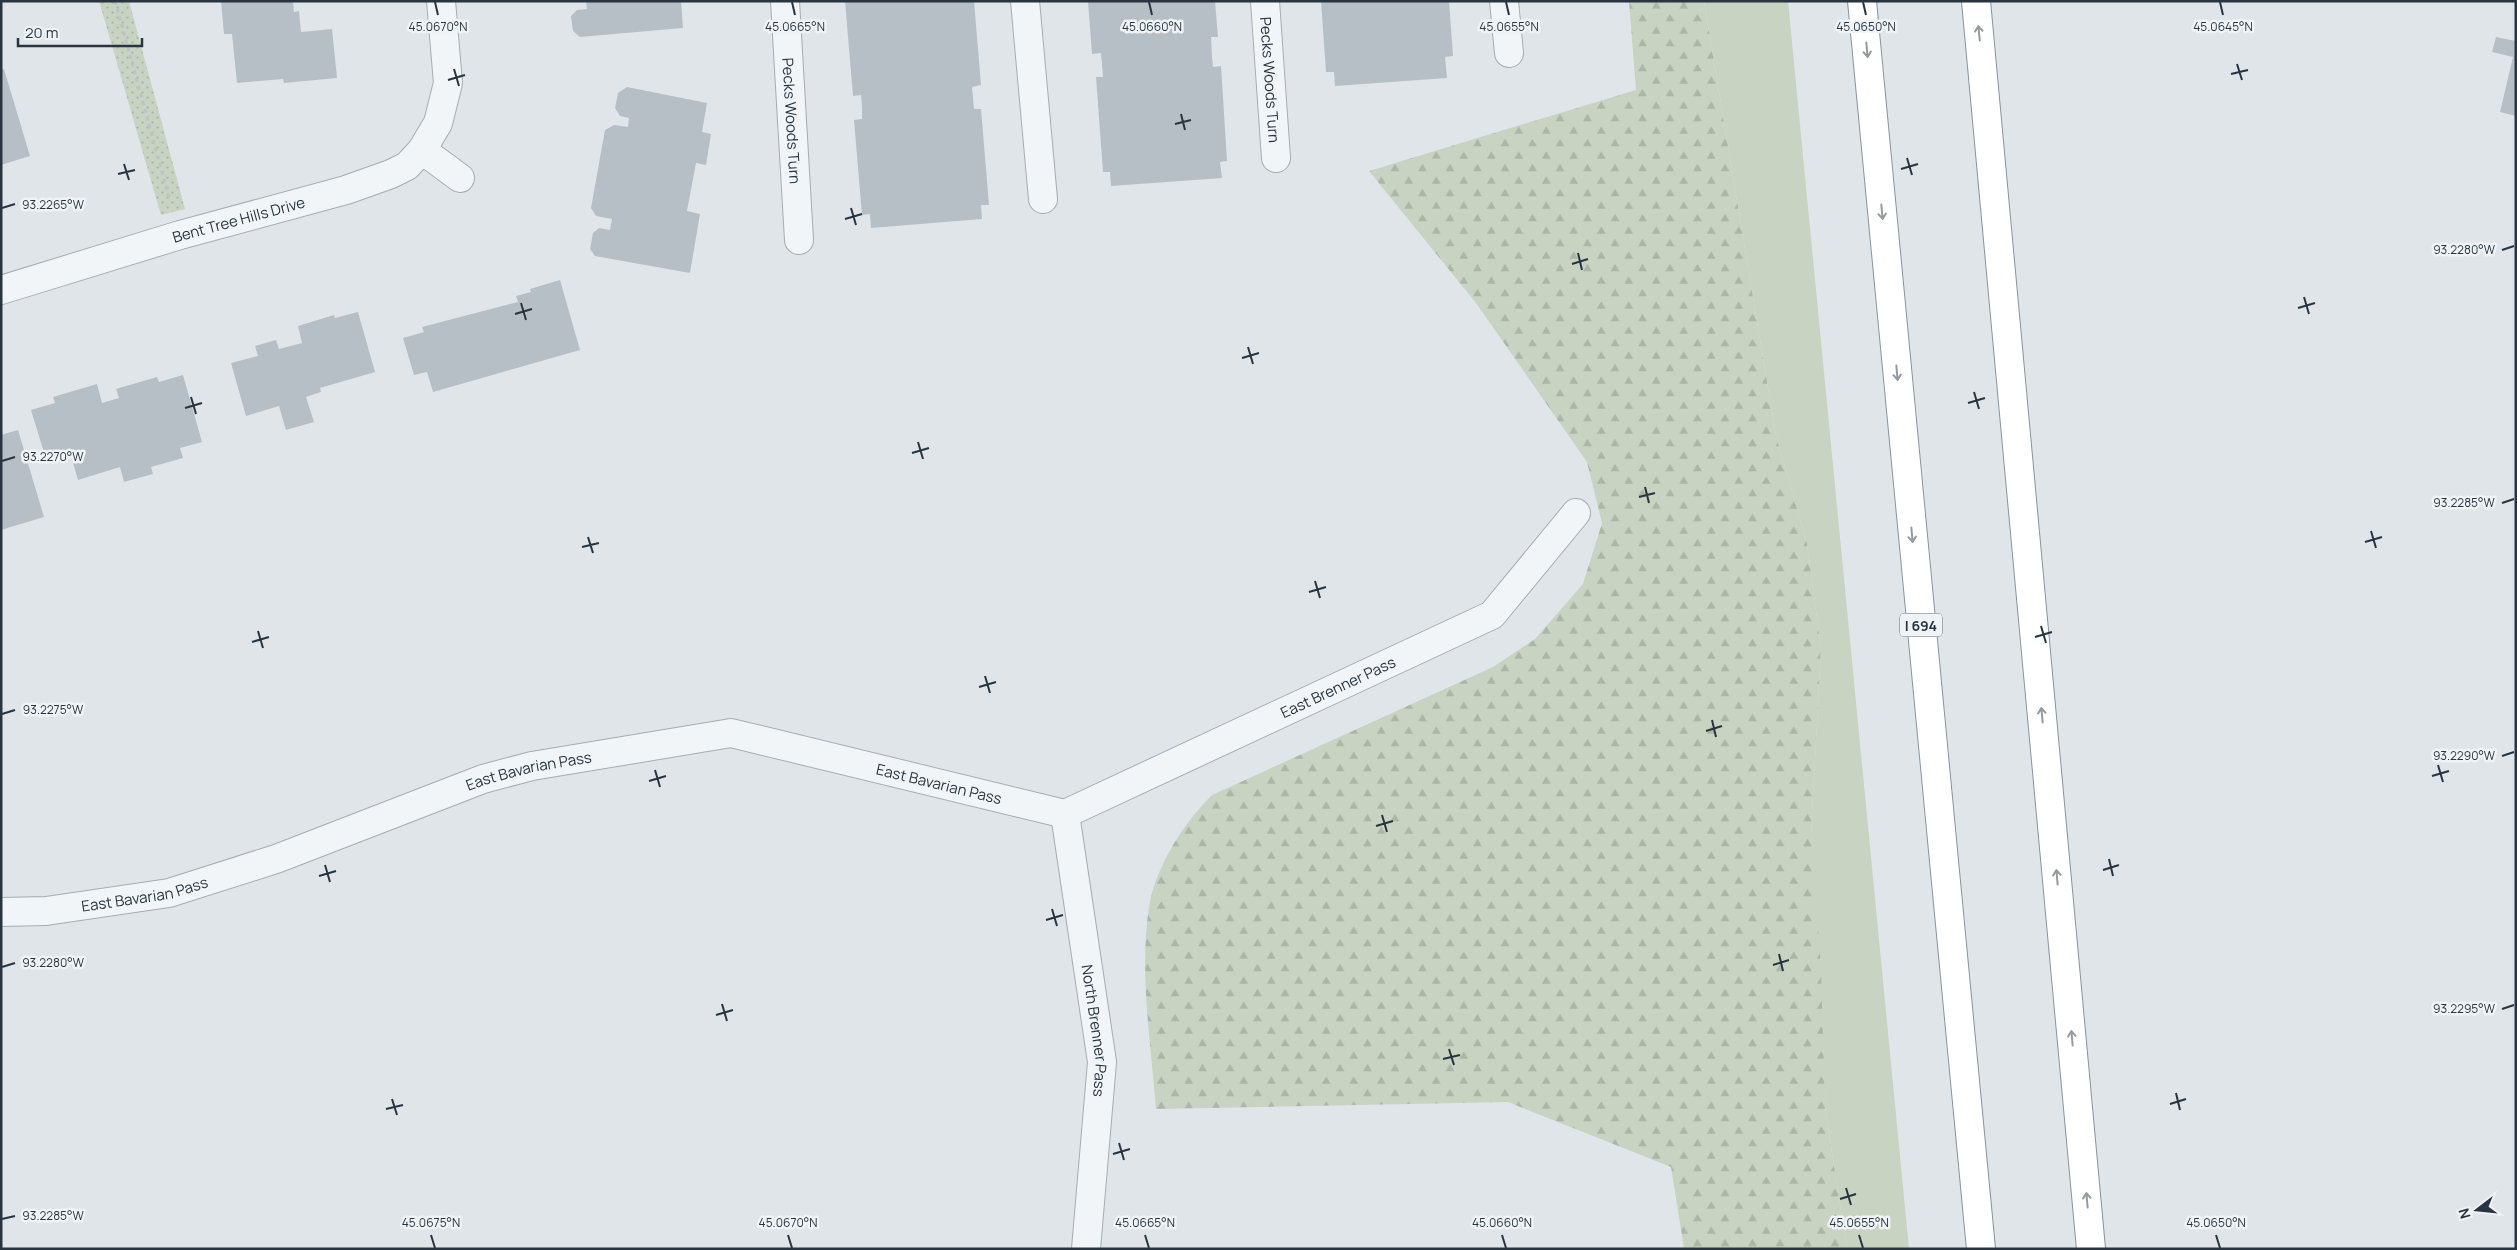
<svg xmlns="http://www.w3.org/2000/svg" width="2517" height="1250" viewBox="0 0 2517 1250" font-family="Manrope,sans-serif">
	<defs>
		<pattern id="forest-firs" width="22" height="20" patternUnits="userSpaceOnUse" patternTransform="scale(1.25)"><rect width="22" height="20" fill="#c8d3c1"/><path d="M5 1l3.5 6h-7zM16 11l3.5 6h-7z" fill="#acb6a7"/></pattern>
		<pattern id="park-dots" width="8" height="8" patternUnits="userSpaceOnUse" patternTransform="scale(1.25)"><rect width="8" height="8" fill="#c8d3c1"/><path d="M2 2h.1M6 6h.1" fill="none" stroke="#acb6a7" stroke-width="1.8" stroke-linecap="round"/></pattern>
	</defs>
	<rect width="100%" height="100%" fill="#e0e5e9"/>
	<!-- grass -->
	<path fill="#c8d3c1" d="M1704,1H1788L1909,1249H1847L1825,1107L1811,833L1821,648L1807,543L1776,436Z"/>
	<!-- forest -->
	<path fill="url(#forest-firs)" d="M1629,1H1704L1776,436L1807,543L1821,648L1811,833L1821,969L1825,1107L1847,1249H1684L1671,1167L1508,1102L1156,1109C1151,1045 1139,971 1149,907C1156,866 1183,824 1212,795L1493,667L1535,639L1583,584L1602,523L1587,462L1476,303L1369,171L1636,90Z"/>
	<!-- park -->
	<path fill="url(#park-dots)" d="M99,1H129L185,209L161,215Z"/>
	<!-- building -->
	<g fill="#b7bfc6">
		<path d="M221,1H293L294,12L299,11L301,32L332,29L337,78L284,83L283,79L237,83L232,34H224Z"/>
		<path d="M586,1H681L683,28L580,37L573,31L571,16L577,10L587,9Z"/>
		<path d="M845,1H974L981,85L972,87L974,109H981L989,205H981L982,219L871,228L870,214L862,215L854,120L862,119V107L861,95L853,96Z"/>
		<path d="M1088,1H1215L1218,37H1211L1212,56L1213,67L1221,66L1227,161L1220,162L1222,178L1111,186L1110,172H1103L1096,77H1103L1102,64L1101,53L1092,54Z"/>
		<path d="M1321,1H1449L1453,56L1445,57L1447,78L1335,86L1334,72H1326Z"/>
		<path d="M2496,37L2516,41V116L2500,112L2513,57L2492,52Z"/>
		<path d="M4,69L30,156L1,165V70Z"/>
		<path d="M627,87L707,103L702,132L711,134L706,165L696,163L687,211L700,214L690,273L595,256L590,249L593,233L599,228L610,230L612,219L596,216L591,208L605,130L614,125L628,127L629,118L620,116L615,108L618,93Z"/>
		<path d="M560,280L580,350L433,392L427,372L414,375L403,338L424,332L422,327L518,302L516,296L531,292L530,289Z"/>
		<path d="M358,312L375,372L320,388L321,392L306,397L314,422L286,430L279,406L246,416L231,363L258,356L255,346L276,340L279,349L302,343L298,326L334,315L335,318Z"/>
		<path d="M183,375L202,442L180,448L183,458L151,467L153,474L124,482L120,467L78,480L70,452L46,459L31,410L55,403L53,397L97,384L102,403L119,398L116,389L157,377L159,382Z"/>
		<path d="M18,430L44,517L1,530V435Z"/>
	</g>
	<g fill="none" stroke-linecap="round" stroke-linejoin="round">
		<!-- street casing -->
		<g stroke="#a5adb3" stroke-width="30">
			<g id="street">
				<path id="s1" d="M785,1L799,240"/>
				<path d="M1025,1L1043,199"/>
				<path id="s2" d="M1265,1L1276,158"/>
				<path d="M1504,1L1509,53"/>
				<path d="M422,150L438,123L448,83L441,1"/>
				<path id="s3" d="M1,290L180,235L346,190L391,174L407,166L422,150L460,178"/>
				<path id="s4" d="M1065,814L1492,615L1576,513"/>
				<path id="s5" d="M1065,814L1102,1062L1086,1249"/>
				<path id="s6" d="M1,912L46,911L169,893L276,859L483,779L532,766L731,733L1065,814"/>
			</g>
		</g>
		<!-- highway casing -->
		<g stroke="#87959f" stroke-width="30">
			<g id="highway">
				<path d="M1862,1L1981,1249"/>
				<path d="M1976,1L2091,1249"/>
			</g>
		</g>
		<!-- path -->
		<path stroke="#bdc3c7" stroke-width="3" stroke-dasharray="4 4" stroke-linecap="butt" d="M115,1L170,201"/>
		<!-- street -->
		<use href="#street" stroke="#f2f5f7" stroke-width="28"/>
		<!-- highway -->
		<use href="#highway" stroke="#fff" stroke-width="28"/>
	</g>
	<!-- one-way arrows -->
	<defs><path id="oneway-shaft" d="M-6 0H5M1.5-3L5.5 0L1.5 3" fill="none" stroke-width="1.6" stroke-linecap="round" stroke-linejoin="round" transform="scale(1.25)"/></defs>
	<g stroke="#949aa0">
		<use href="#oneway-shaft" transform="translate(1979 33) rotate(-96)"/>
		<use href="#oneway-shaft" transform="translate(1867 50) rotate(85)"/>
		<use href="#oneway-shaft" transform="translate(1882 212) rotate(85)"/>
		<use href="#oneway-shaft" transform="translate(1897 373) rotate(85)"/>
		<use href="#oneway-shaft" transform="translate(1912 535) rotate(85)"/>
		<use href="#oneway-shaft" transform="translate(2042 715) rotate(-95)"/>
		<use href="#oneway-shaft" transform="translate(2057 877) rotate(-95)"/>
		<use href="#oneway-shaft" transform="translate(2072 1038) rotate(-95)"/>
		<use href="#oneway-shaft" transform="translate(2087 1200) rotate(-95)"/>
	</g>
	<!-- ticks -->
	<path fill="none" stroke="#283540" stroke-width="2" d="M435,2L438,15M792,2L795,15M1149,2L1152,15M1506,2L1509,15M1863,2L1866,15M2220,2L2223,15M2237,64L2242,80M454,69L459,86M2231,74L2248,70M448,80L465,75M1181,114L1185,130M1175,124L1191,120M1907,158L1912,175M124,164L129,180M1901,169L1918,164M118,174L135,170M2,208L15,204M851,208L856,225M845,219L862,214M2502,250L2514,246M1578,253L1582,270M1572,264L1588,259M2304,297L2309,314M521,303L526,320M2298,308L2315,303M515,314L532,309M1248,347L1253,364M1242,358L1259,353M1974,392L1979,409M191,397L196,414M1968,403L1985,398M185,408L202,403M918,442L923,459M912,453L929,448M2,461L15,457M1645,487L1649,503M1639,497L1655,493M2502,503L2514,499M2371,531L2376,548M588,537L593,553M2365,542L2382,537M582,547L599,543M1315,581L1320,598M1309,592L1326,587M2041,626L2046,643M258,631L263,648M2035,637L2052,632M252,642L269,637M985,676L990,693M979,687L996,682M2,714L15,710M1712,720L1716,737M1706,731L1722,726M2502,756L2514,752M2438,765L2443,782M655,770L660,787M2432,776L2449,771M649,781L666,776M1382,815L1387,832M1376,826L1393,821M2109,859L2113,876M325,865L330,882M2103,870L2119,865M319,876L336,871M1052,909L1057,926M1046,920L1063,915M1779,954L1783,971M1773,965L1789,960M2,967L15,963M722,1004L727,1021M2502,1009L2514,1005M716,1015L733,1010M1449,1049L1454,1065M1443,1059L1460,1055M2176,1093L2180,1110M392,1099L397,1115M2170,1104L2186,1099M386,1109L403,1105M1119,1143L1124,1160M1113,1154L1130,1149M1846,1188L1851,1205M1840,1199L1856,1194M2,1219L15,1216M431,1235L435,1248M788,1235L792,1248M1145,1235L1149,1248M1502,1235L1506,1248M1859,1235L1863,1248M2216,1235L2220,1248"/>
	<g text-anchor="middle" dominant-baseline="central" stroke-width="5" stroke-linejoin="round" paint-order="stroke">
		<!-- shield labels -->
		<rect fill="#eff3f6" stroke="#646e77" stroke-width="1" x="1900" y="613.5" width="42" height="23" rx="4"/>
		<g font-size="14" font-weight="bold" fill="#283540">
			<text x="1921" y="625">I 694</text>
		</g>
		<!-- street labels -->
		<g font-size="15" fill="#283540" stroke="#eff3f6">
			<text stroke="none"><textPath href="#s2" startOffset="79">Pecks Woods Turn</textPath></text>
			<text stroke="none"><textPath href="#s1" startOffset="120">Pecks Woods Turn</textPath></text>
			<text stroke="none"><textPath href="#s3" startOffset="248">Bent Tree Hills Drive</textPath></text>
			<text stroke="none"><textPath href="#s4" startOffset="301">East Brenner Pass</textPath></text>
			<text stroke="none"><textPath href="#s6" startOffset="550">East Bavarian Pass</textPath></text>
			<text stroke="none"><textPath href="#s6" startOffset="970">East Bavarian Pass</textPath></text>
			<text stroke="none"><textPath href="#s6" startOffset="145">East Bavarian Pass</textPath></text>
			<text stroke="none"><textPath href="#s5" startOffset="219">North Brenner Pass</textPath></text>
		</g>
	</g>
	<g font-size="12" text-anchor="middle" fill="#283540" stroke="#eff3f6" stroke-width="5" stroke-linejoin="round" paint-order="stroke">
		<text x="438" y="31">45.0670°N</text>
		<text x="795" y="31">45.0665°N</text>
		<text x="1152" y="31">45.0660°N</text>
		<text x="1509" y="31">45.0655°N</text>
		<text x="1866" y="31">45.0650°N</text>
		<text x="2223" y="31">45.0645°N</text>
		<text x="53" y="209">93.2265°W</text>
		<text x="2464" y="254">93.2280°W</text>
		<text x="53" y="461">93.2270°W</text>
		<text x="2464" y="507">93.2285°W</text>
		<text x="53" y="714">93.2275°W</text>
		<text x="2464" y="760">93.2290°W</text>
		<text x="53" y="967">93.2280°W</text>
		<text x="2464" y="1013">93.2295°W</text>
		<text x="53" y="1220">93.2285°W</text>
		<text x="431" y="1227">45.0675°N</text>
		<text x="788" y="1227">45.0670°N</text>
		<text x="1145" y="1227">45.0665°N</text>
		<text x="1502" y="1227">45.0660°N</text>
		<text x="1859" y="1227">45.0655°N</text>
		<text x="2216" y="1227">45.0650°N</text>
	</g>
	<!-- border -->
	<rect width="2517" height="1250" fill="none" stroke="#283540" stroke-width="5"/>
	<!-- north arrow -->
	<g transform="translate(2477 1210) rotate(254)" stroke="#eff3f6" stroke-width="4" paint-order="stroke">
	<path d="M0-4L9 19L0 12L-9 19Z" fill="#283540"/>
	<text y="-8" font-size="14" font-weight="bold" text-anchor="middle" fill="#283540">N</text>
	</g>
	<!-- scale -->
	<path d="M18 38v8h124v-8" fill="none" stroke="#283540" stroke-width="2.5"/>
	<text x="25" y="38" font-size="15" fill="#283540" stroke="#eff3f6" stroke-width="4" paint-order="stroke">20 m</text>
</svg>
